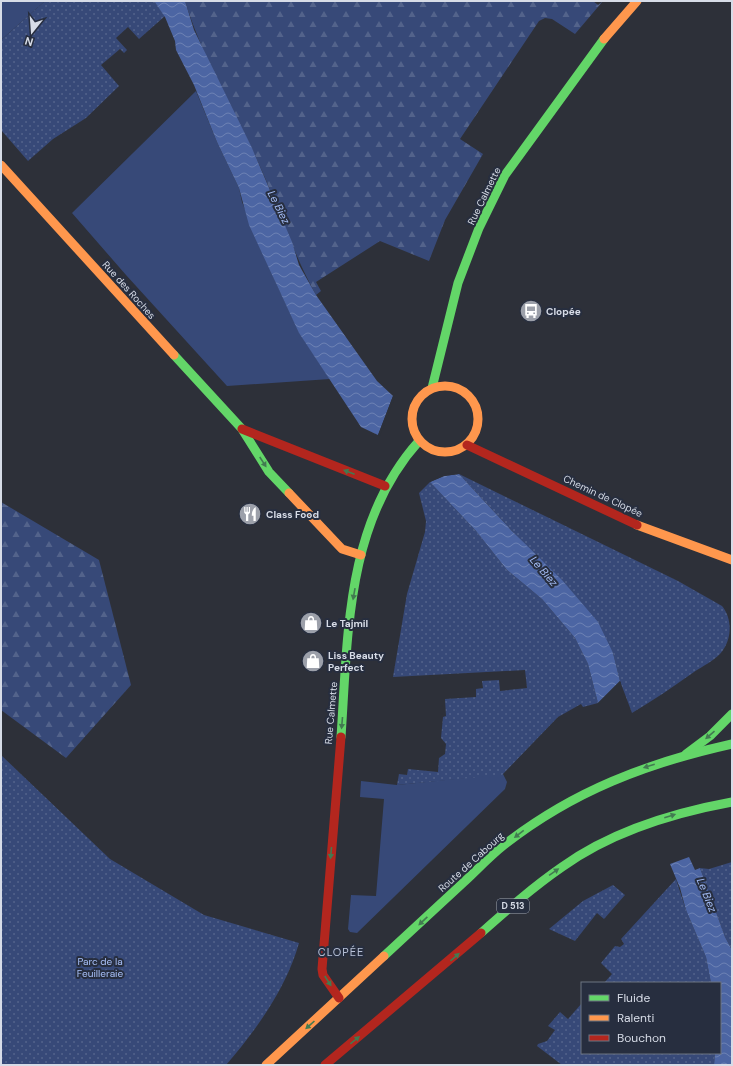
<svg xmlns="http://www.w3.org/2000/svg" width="733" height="1066" viewBox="0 0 733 1066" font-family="'DM Sans',sans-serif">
	<defs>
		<pattern id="forest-firs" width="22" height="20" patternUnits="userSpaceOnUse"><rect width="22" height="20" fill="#374978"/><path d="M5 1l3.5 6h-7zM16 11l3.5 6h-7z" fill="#53638b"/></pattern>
		<pattern id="park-dots" width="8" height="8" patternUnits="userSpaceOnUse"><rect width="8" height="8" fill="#374978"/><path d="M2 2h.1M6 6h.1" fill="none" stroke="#53638b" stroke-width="1.8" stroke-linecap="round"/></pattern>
		<pattern id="water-waves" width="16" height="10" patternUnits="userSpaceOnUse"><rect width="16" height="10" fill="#4c65a3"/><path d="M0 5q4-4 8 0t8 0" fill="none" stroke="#6d82b4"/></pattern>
	</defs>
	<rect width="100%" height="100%" fill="#2d3039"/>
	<!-- grass -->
	<g fill="#374978">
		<path d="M1,1H45L1,40Z"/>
		<path d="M196,91L217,142L239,188L242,202L276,283L300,334L330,379L227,386L126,275L72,213Z"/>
		<path d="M503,774L507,782L505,789L357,933L350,932L348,929L351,895L376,896L384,799L360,797L361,781L397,785Z"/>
	</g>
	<!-- forest -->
	<g fill="url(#forest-firs)">
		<path d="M185,1H593L598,5L603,1L575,34L552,19L545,18L539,21L460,139L483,154L445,220L429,261L380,241L316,282L321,291L316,295C290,248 275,196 251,147C228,99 201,53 185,1Z"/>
		<path d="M1,502L99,560L131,685L66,758L1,710Z"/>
	</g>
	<!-- park -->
	<g fill="url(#park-dots)">
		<path d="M45,1H154L165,16L139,39L128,27L116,38L127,50L124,53L120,49L101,65L119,86L86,118L53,139L28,161L1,130V40Z"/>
		<path d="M459,474L678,581L722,606C733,619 732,641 720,654C713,661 703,666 694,672C674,686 654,700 632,713L620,681L613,653L529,549Z"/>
		<path d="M430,482L476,531L507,570L542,599L575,638L588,664L598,703L583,707L581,704L558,717L502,775L397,785L399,774L407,775L408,769L438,772L439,758L445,754L446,744L441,738L443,717L446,716L445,699L476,697V689L483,688L482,681L499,680L500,691L527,688L525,670L393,677L407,594L425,532L426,521L419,493Z"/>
		<path d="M1,755L110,859L204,915L299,943C286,989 256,1030 226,1065H1Z"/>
		<path d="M732,862V950L725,937L700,868L709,869Z"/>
		<path d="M676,879L686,910L706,957L711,983H604L612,974L601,963L615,946L620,947L624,944L621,939Z"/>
		<path d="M613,885L625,895L604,919L597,913L575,941L549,929L583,901Z"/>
		<path d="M582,1003V1053H715L714,1065H562L537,1046L538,1044L547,1041L555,1030L548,1026L560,1012L568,1019Z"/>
	</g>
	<!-- water -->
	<g fill="url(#water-waves)">
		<path d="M154,1H185L194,30L252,148L292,242L299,265L316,295L377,381L393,396L378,435L361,427L299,333L249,225L239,188L217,142L194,85L176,50L175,41L165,17Z"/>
		<path d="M459,474L512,531L562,580L598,622L613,653L620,681L598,703L588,664L575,638L542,599L507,570L476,531L430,482L444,476Z"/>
		<path d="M689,857L695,870L700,868L725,937L732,950V1065H714L715,1053H720V983H711L706,957L686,910L680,888L670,864Z"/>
	</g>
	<!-- pier -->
	<g fill="#2d3039">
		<path d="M393,396L395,397L380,436L378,435Z"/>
		<path d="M457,472L459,474L444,476L430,482L429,481L443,474Z"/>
		<path d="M620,681L621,683L599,705L598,703Z"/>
	</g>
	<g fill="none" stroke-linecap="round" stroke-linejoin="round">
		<!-- fast -->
		<g stroke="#63d668" stroke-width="9">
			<path d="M174,355L242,429L269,472L289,493"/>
			<path d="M432,388L458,283L479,228L505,175L604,39"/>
			<path d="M341,737C348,634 346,522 419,441"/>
			<path d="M686,754L710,736L732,714"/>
			<path d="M481,933C507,910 533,887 562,867C612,831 672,813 732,802"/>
			<path d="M384,956C411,931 437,907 464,882C477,870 490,856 504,845C573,791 647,763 732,744"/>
		</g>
		<!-- slow -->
		<g stroke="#ff974d" stroke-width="9">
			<path d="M604,39L637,1"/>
			<path d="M1,165L174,355"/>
			<circle cx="445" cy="419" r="33"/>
			<path d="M289,493L342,549L361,555"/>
			<path d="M637,525L732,560"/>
			<path d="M266,1065L384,956"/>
		</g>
		<!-- jam -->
		<g stroke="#b3261e" stroke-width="9">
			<path d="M242,429L385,486"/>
			<path d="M467,445L637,525"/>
			<path d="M339,998L323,975L322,969L341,737"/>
			<path d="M325,1065L481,933"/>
		</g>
	</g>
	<!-- one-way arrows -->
	<defs><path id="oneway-solid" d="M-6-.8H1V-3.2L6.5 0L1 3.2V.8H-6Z"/></defs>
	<g fill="#427a51">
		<use href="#oneway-solid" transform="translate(263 462) rotate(57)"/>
		<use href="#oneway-solid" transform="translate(349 472) rotate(-159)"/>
		<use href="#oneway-solid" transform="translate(354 594) rotate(100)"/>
		<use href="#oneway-solid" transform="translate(342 723) rotate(95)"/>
		<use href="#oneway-solid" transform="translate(710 735) rotate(139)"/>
		<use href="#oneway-solid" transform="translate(649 766) rotate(163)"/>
		<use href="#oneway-solid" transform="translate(670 816) rotate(-18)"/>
		<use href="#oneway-solid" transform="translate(519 834) rotate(142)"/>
		<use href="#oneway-solid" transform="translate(331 853) rotate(95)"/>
		<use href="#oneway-solid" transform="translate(554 872) rotate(-35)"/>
		<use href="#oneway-solid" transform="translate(423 921) rotate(137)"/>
		<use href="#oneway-solid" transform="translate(455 957) rotate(-41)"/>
		<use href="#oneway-solid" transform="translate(328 981) rotate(57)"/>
		<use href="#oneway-solid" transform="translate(310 1025) rotate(138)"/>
		<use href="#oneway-solid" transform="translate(355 1040) rotate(-39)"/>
	</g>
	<!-- icons -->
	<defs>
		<g id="bus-disc" transform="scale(1.15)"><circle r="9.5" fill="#9ca0aa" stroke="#272e3f"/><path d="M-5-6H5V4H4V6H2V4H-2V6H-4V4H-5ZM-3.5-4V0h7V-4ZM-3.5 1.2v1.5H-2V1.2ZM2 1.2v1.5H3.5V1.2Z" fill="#fff"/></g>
		<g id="restaurant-disc" transform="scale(1.15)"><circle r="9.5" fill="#9ca0aa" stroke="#272e3f"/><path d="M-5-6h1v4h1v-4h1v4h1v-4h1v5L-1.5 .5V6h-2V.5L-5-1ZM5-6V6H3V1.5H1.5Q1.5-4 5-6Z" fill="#fff"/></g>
		<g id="shop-disc" transform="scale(1.15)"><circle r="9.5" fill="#9ca0aa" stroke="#272e3f"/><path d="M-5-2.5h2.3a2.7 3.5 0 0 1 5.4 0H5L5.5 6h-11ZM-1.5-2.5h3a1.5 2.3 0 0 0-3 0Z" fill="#fff"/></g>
	</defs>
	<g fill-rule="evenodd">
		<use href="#bus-disc" x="531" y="311"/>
		<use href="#restaurant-disc" x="250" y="514"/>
		<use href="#shop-disc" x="311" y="623"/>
		<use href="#shop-disc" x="313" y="661"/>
	</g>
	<g text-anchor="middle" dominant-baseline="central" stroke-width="4" stroke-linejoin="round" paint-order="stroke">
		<!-- shield labels -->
		<rect fill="#272e3f" stroke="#a2a8b5" stroke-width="1" x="497" y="899" width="32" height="14" rx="3"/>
		<g font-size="9" font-weight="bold" fill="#d7dce7">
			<text x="513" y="906">D 513</text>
		</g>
		<!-- street labels -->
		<g font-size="10" fill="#d7dce7" stroke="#272e3f">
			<text transform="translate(484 196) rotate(-64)">Rue Calmette</text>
			<text transform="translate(129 290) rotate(48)">Rue des Roches</text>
			<text transform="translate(603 496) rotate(25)">Chemin de Clopée</text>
			<text transform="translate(331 713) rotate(-85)">Rue Calmette</text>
			<text transform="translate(471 862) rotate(-42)">Route de Cabourg</text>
		</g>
		<!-- poi labels -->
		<g font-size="10" font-weight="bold" fill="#d7dce7" stroke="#272e3f" text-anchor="start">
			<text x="546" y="311">Clopée</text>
			<text x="266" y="514">Class Food</text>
			<text x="326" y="623">Le Tajmil</text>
			<text x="328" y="655">Liss Beauty<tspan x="328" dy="12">Perfect</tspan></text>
		</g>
		<!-- park labels -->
		<g font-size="10" fill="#a8c0f9" stroke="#272e3f">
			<text x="100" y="961">Parc de la<tspan x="100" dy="12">Feuilleraie</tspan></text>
		</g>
		<!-- water labels -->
		<g font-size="11" font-style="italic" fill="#a5bef7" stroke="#272e3f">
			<text transform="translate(279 207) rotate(63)">Le Biez</text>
			<text transform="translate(544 571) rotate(49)">Le Biez</text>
			<text transform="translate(707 895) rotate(68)">Le Biez</text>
		</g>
		<!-- neighbourhood labels -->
		<g font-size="11" letter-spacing="1" fill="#b9c2d8" stroke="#272e3f">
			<text x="341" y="952">CLOPÉE</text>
		</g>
	</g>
	<!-- border -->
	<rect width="733" height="1066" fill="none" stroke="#d7dce7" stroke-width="4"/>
	<!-- legend -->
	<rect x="581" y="982" width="140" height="72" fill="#272e3f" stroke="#6d7482"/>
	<rect x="589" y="995" width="20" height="6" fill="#63d668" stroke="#6d7482"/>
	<text x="617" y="1002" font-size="12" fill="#d7dce7">Fluide</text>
	<rect x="589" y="1015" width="20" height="6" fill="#ff974d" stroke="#6d7482"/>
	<text x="617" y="1022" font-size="12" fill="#d7dce7">Ralenti</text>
	<rect x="589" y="1035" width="20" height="6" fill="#b3261e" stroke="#6d7482"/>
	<text x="617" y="1042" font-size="12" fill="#d7dce7">Bouchon</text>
	<!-- north arrow -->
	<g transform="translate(32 32) rotate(197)" stroke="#272e3f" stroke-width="3" paint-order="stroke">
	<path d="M0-3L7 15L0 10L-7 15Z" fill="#d7dce7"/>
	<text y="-6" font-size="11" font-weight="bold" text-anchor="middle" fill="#d7dce7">N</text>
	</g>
</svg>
